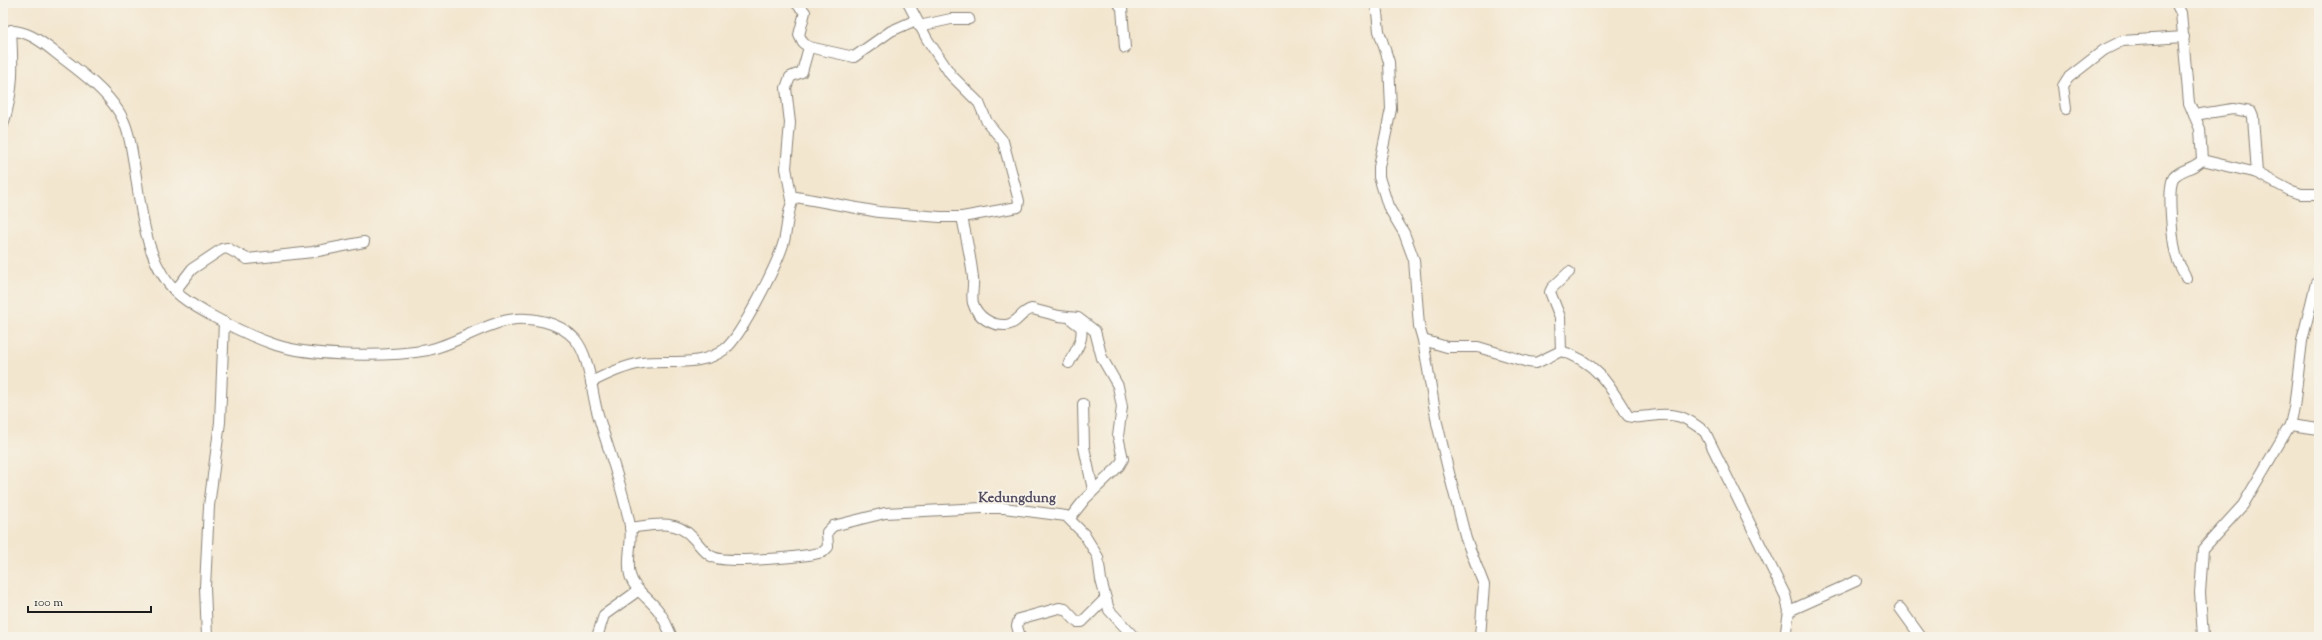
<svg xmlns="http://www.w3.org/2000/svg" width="2322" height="640" viewBox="0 0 2322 640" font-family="'Sorts Mill Goudy',serif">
	<rect width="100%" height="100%" fill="#f7f3e8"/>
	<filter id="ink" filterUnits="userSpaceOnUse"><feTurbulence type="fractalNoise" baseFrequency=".025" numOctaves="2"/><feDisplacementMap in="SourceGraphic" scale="8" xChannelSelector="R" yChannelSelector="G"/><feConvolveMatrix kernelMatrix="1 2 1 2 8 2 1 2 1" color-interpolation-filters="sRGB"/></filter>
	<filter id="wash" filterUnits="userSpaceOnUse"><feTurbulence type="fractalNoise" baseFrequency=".012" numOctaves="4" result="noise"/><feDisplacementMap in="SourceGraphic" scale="16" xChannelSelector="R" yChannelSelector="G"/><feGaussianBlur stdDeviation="0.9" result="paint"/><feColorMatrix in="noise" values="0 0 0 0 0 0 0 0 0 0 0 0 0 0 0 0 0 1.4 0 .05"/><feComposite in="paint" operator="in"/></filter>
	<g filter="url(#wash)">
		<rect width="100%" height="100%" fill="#f3e6cf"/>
	</g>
	<g filter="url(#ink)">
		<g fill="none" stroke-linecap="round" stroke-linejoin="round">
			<!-- minor casing -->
			<g stroke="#888176" stroke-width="12">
				<g id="minor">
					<path d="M796,3L805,12L799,35L803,43L809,47L854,57L891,31L916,20"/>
					<path d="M1118,3L1122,8L1125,48"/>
					<path d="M1376,3L1379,31L1389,62L1391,109L1379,167V177L1388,206L1404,233L1414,260L1419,326L1423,340L1447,347H1478L1528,362L1536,363L1561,351C1596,361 1610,386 1628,416C1635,419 1642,416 1650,416C1675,412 1685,416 1705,432L1785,595L1789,611L1785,637"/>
					<path d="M2176,3L2181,13L2189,103L2200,129L2202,160C2194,169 2181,169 2174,177C2166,186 2173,249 2178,261C2180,267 2184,272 2186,278"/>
					<path d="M919,26L951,19H969"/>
					<path d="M3,32C23,27 41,41 56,53C78,70 104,88 119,112C129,128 131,147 134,164C141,206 144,260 176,292C186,302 200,309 212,316C232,327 255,338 276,345C313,357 390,357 428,350C456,344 481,325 509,320C530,316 560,322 575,339C590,357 591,389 597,411C608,450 623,487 630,526C633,542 626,559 630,575C634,591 652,600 660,613C665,620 668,629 672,637"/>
					<path d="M2066,109L2063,86L2068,78L2104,50L2122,41L2184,37"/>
					<path d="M2194,115L2233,109L2251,112L2253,117L2257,173"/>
					<path d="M3,125C14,90 13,66 11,30"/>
					<path d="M2202,160L2257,173L2289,190L2301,194H2319"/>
					<path d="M792,200L786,168L790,123L786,88L790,77L802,72L809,47"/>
					<path d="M962,217C966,237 971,258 973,278C974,286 971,295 973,303C977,317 992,326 1006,325C1018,324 1021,311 1032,309L1059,316L1078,318L1095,331L1102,358L1118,386L1122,407L1118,436L1123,459L1119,466L1085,499L1070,518"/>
					<path d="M175,291L192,269L222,249L227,248L247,259L313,252L364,242"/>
					<path d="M1423,340L1437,423L1449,473L1466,539L1484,585L1480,637"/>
					<path d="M1561,351L1560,317L1550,292L1552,288L1569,272"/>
					<path d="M1069,363C1075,352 1084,340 1081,327L1072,320"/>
					<path d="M591,382C608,374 624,366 642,363C669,360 702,367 725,349C741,337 779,261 784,241C787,231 788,202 796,197L879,212L940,217H962L1018,207L1019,201L1003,141L987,122L979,103L951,75L927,39L908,3"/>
					<path d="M1083,404L1084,447L1093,490"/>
					<path d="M2290,425L2319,429"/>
					<path d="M630,528C653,525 676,518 693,538C699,544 705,554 713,557C728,564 805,557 823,552L828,547L827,532L833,526L885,513L982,508H1004L1066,516L1084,534L1098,557L1101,580L1109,610L1134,637"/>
					<path d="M1900,608L1921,637"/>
					<path d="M1789,611L1856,581"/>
					<path d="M207,637L205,587L209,506L220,422L224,322"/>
					<path d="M597,637L604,615L639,590"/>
					<path d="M1020,637L1017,626L1019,619L1059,608L1065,609L1077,622H1082L1105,599"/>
					<path d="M2203,637L2200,593L2203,549L2243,505L2290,425L2294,408L2302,341L2316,283"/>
				</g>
			</g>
			<!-- minor -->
			<use href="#minor" stroke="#fff" stroke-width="10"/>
		</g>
	</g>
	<g text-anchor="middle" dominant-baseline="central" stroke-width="4" stroke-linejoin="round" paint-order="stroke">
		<!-- quarter labels -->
		<g font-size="14" font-weight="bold" fill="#534c61" stroke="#f7f3e8">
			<text x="1017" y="499">Kedungdung</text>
		</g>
	</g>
	<!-- margin -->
	<rect width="2322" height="640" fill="none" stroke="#f7f3e8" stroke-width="16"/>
	<!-- scale -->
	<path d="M28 606v6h123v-6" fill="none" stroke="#1c1c1c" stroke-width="2"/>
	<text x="34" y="606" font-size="12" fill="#1c1c1c" stroke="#f7f3e8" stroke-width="3" paint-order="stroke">100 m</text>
</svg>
